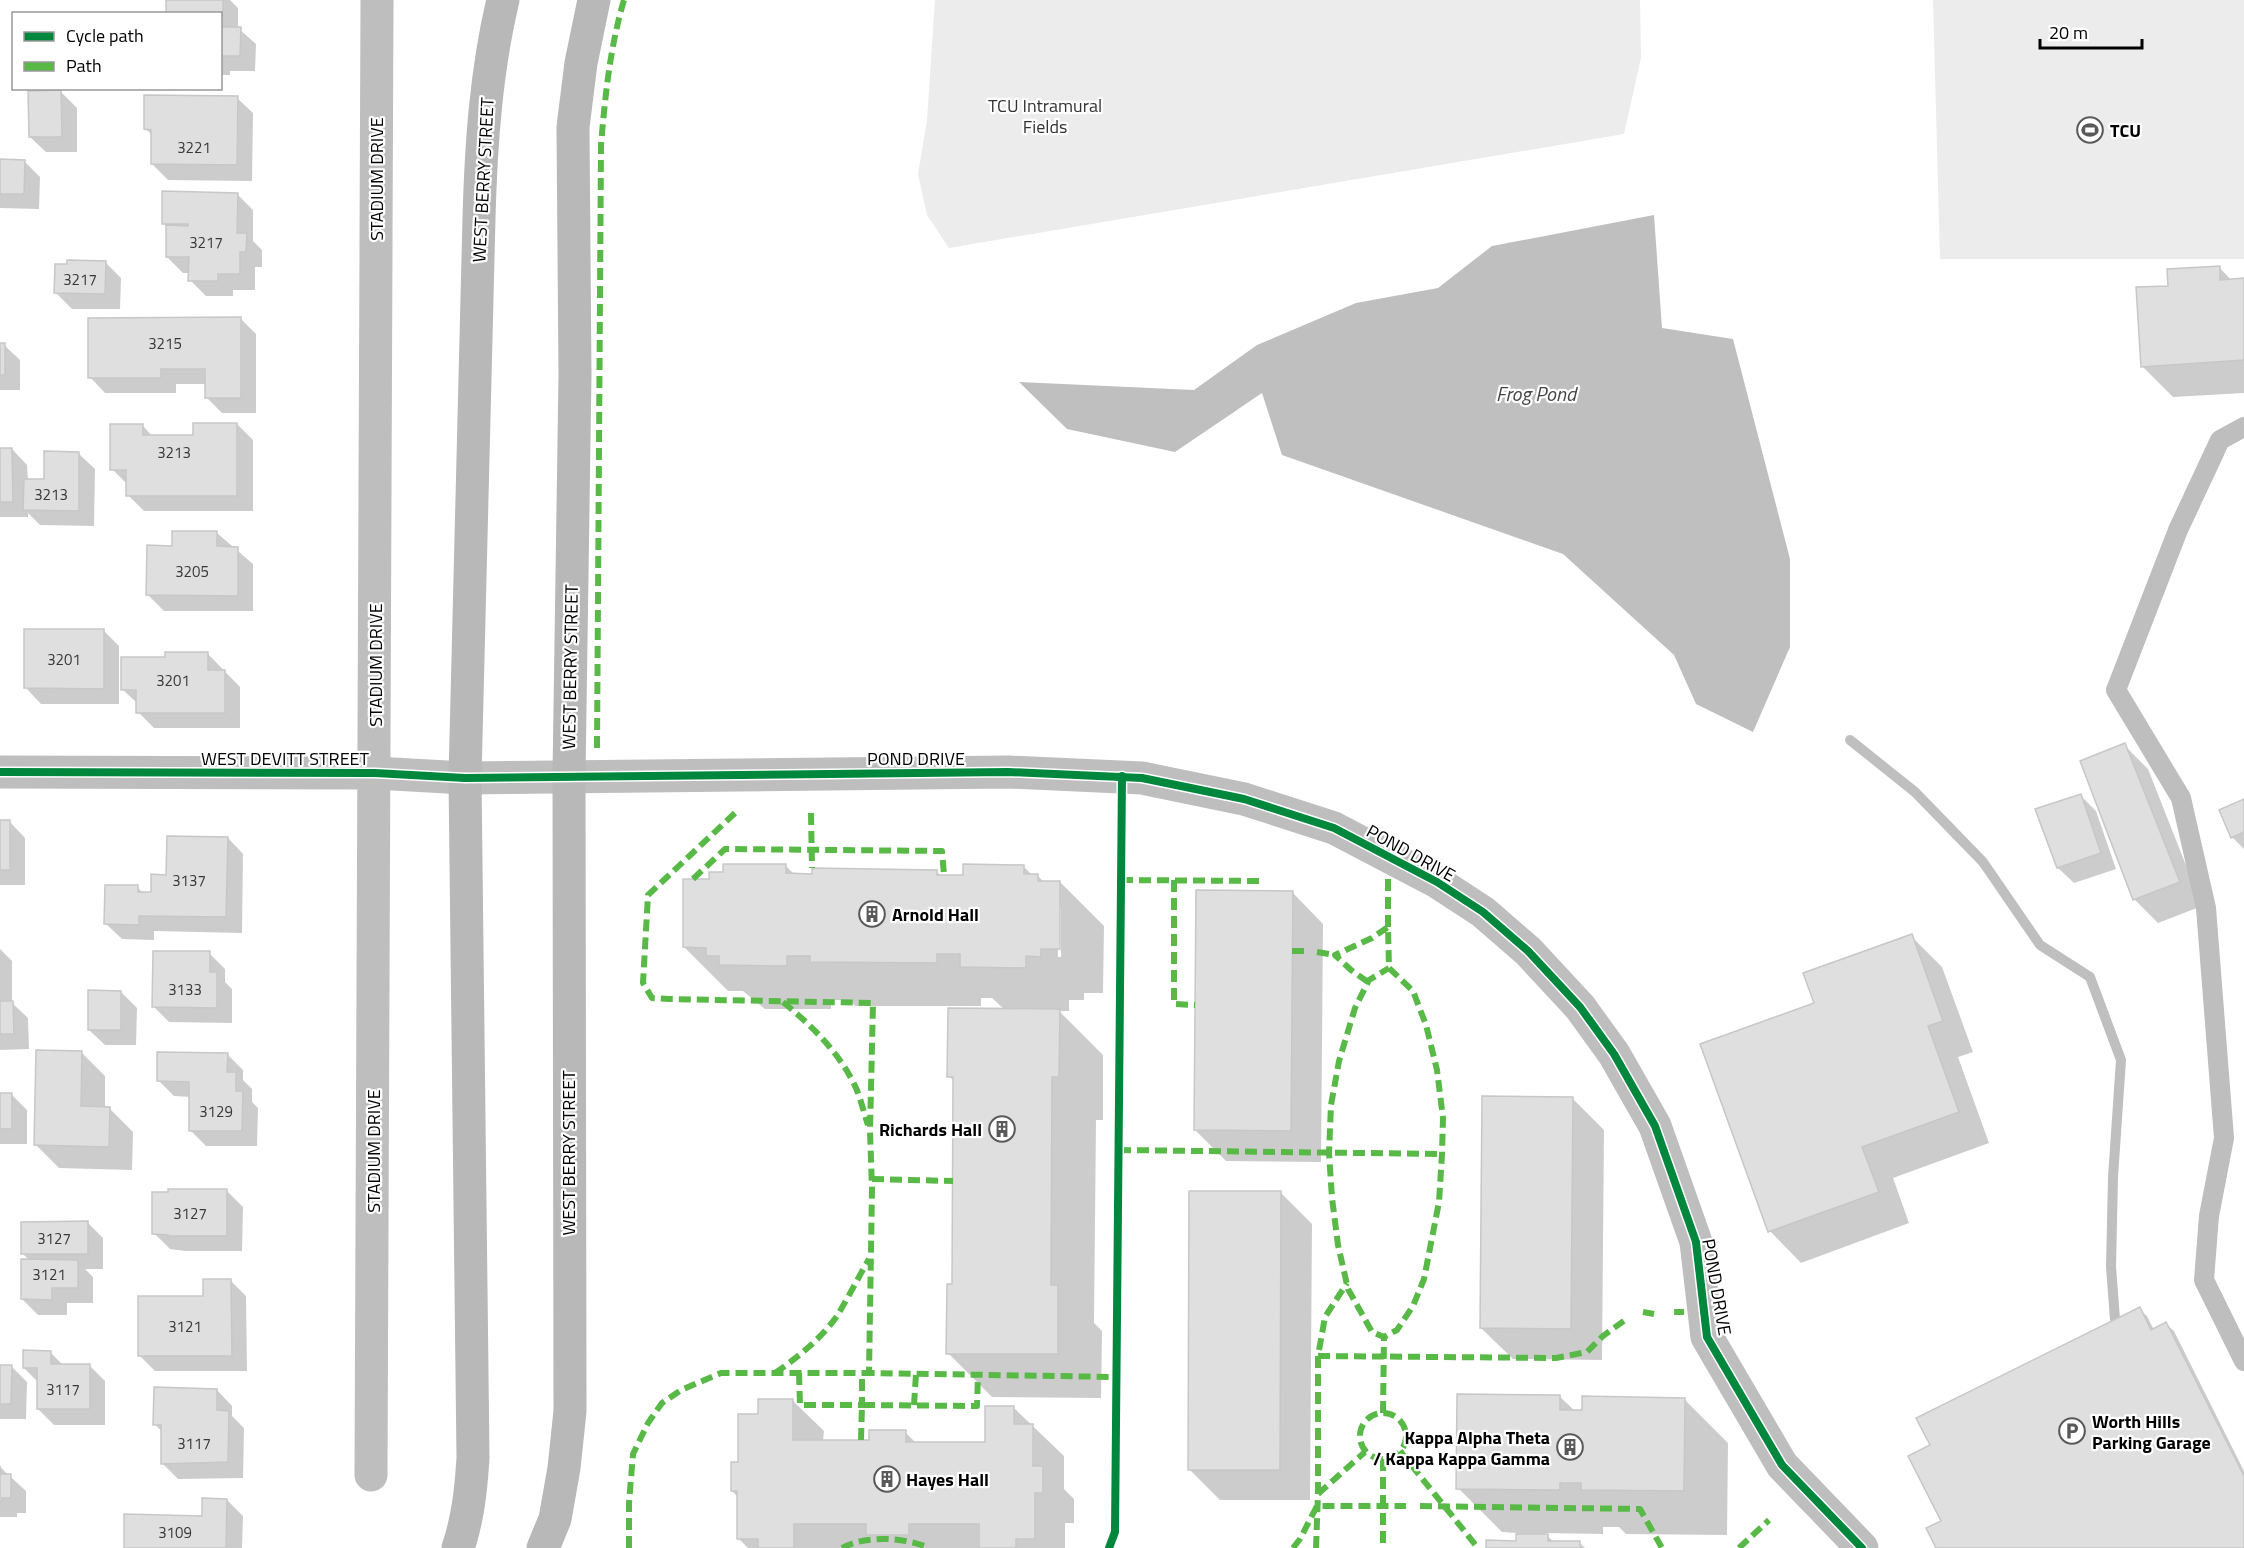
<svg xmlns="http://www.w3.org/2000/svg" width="2244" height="1548" viewBox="0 0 2244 1548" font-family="'Titillium Web',sans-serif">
	<rect width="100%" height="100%" fill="#fff"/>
	<!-- green -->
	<g fill="#ececec">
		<path d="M935,0H1640L1641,58L1624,134L949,248L927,215L918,174L927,120Z"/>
		<path d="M1933,0H2244V259H1940Z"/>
	</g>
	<!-- water -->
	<path fill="#bfbfbf" d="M1654,215L1662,328L1733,339L1790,559V647L1753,732L1696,704L1674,655L1563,554L1282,455L1262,393L1175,452L1067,429L1019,382L1194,390L1257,345L1356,303L1438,288L1492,246Z"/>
	<!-- shadow -->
	<g fill="#0003" fill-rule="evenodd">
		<path d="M167,0H230L238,8V28L256,44L255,71H230V75H220V14Z"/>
		<path d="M61,92L77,108V152H46L30,137Z"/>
		<path d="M237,98L253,113L252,181L168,180L152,164V135L146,129Z"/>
		<path d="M0,160L24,161L40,177L39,209L0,208Z"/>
		<path d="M237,194L253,210V241L262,250V267H255V290H233V296H206L190,280V273H183L167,257L168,227L163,223Z"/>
		<path d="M105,262L121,278L120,309H72L56,293Z"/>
		<path d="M2219,267L2232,281L2244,280V393L2173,397L2142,366L2169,287Z"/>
		<path d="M241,319L256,334V413H222L206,397V384H176V393H105L90,377Z"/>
		<path d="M0,345H4L20,360V390H0Z"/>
		<path d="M237,424L253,440V511H144L128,495V485L112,469L143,426L153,437H194Z"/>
		<path d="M0,449H12L27,465L28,480L45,481L79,454L95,469L94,526L40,525L28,513V517H0Z"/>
		<path d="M217,533L253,564V611H164L148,595L174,547Z"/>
		<path d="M104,631L119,646V704H41L26,688Z"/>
		<path d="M208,654L240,687V728H154L138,712V704L122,689Z"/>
		<path d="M2124,745L2148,769L2202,906L2158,923L2134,899Z"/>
		<path d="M2081,796L2096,811L2116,869L2074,883L2058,868Z"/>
		<path d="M2244,801V849L2232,837Z"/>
		<path d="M0,822H10L25,838V885H0Z"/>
		<path d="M228,838L243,854L242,933L154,931V940L122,939L106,924L137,887L144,894H152L168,876Z"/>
		<path d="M786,866L795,875L936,871L942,877H964L1024,867L1033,876H1038L1044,882H1060L1104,926L1103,993H1084V1000H1069V1011H1059L1103,1055V1120H1096L1094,1323L1102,1331L1101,1398L992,1397L948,1353L954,1286L955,1082L949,1076L1005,1010L992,998H981V1006H855L850,1000H831V1009H765L743,991H728L684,947L710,880ZM1058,908H1061V957H1058Z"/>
		<path d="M1292,892L1323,924L1321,1162L1226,1161L1195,1130Z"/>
		<path d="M1911,936L1942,967L1973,1052L1958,1057L1989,1143L1893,1178L1909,1223L1801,1263L1770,1231L1702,1045L1816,1004Z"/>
		<path d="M0,949L12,961V1003L28,1018L29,1049L0,1050Z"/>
		<path d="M209,953L225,969V982L232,989V1023L169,1022L153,1006Z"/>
		<path d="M121,992L137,1008L136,1045H105L89,1030Z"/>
		<path d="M82,1053L105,1076V1108H109L133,1132L132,1170L59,1168L36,1145Z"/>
		<path d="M227,1054L243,1070V1080L252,1089V1102L258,1108L257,1146H206L190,1130L191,1097L174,1096L158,1080Z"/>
		<path d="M0,1094H11L27,1110V1144H0Z"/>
		<path d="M1573,1099L1604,1130L1602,1360L1513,1359L1481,1328Z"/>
		<path d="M227,1191L243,1207L242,1251H185L170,1249L154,1233Z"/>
		<path d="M1281,1193L1312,1224L1310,1500H1220L1189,1469Z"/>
		<path d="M87,1222L103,1238V1269H85L93,1277V1303H67V1315H38L22,1299L30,1261L23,1254Z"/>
		<path d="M231,1281L246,1296L247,1371H155L139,1355L204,1298Z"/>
		<path d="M2139,1309L2147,1316L2154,1330L2166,1324L2174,1331L2244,1471V1548H1938L1943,1521L1932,1446Z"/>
		<path d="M50,1352L63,1365H89L105,1381V1425H54L38,1409V1382L24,1368Z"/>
		<path d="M0,1366H11L27,1382L26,1419H0Z"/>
		<path d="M217,1390L232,1406V1416L244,1428L243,1478L178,1479L162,1463V1432L155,1424Z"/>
		<path d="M1559,1396L1575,1411L1684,1399L1728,1443L1727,1535L1626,1534L1619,1527H1603V1534L1544,1533L1554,1542H1579L1585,1548H1488L1517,1542V1533L1502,1532L1458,1488Z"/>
		<path d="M792,1400L824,1431L823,1441H870L905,1432L916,1443H987L1014,1408L1064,1456V1489L1074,1499V1523H1065V1548H748L738,1538V1497L732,1491L740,1464L759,1415Z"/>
		<path d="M0,1467L26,1491V1513H17V1517H0Z"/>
		<path d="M227,1500L243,1516L242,1548H125L203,1518Z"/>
	</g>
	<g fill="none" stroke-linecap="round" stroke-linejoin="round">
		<!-- stream -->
		<path stroke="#bfbfbf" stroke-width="10" d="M1850,740L1915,792L1983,862L2040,945L2090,977L2121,1060L2113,1177L2111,1267L2115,1319L2120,1332"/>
	</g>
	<!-- building -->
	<g fill="#dfdfdf" stroke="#c7c7c7" stroke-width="1.5">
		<path d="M166,0H223V27H241L240,56H220V14H166Z"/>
		<path d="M61,90L62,137H29L28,91Z"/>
		<path d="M144,95L238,96L237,165L151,164V130L144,129Z"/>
		<path d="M0,159L25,160L24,194H0Z"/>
		<path d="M162,191L238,193L237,233H247L246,252H240V274H218V281H188L189,257H166V225L188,226V224H162Z"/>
		<path d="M67,260L106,261L105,294L54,293L55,264H67Z"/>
		<path d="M2220,266V280L2244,278V360L2141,367L2136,287L2168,286L2167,269Z"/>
		<path d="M241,317V398H205V369H161V378H88V318Z"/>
		<rect x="0" y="343" width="5" height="32"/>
		<path d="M193,423H237V496H126V470H110V424H143V435H193Z"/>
		<path d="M0,448H12L13,502H0Z"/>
		<path d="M44,451L79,452V511L23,510L24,479H44Z"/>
		<path d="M172,531H217V546L238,547V596L146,595L147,545L172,546Z"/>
		<path d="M24,629H104V689L24,688Z"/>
		<path d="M165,652H208V670H225V713H136V690H121V657H165Z"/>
		<path d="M2125,743L2180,882L2133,900L2080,761Z"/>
		<path d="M2081,794L2101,853L2057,868L2035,809Z"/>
		<path d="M2244,799V832L2231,838L2219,810Z"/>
		<rect x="0" y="820" width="10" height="50"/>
		<path d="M167,836L228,837L226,917L139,916V925L104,924L105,885H138V892H151V874L166,875Z"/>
		<path d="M723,864H786V873L812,874V868L937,870V875H963V864L1024,865V874H1038V881H1060V949H1041V957L1026,956V968L960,967V954H937V963L810,962V956H787V966L719,965V956H706V948L683,947V879H709V872H723Z"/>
		<path d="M1196,890L1293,891L1291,1131L1194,1130Z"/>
		<path d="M1912,934L1943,1021L1928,1026L1959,1112L1862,1147L1879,1192L1768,1232L1700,1044L1814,1003L1803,973Z"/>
		<path d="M153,951H210V972H217V1008L152,1007Z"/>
		<path d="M88,990L121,991V1030H88Z"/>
		<path d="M0,1001H13L14,1034H0Z"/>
		<path d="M948,1008L1060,1009L1059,1077H1052L1051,1285H1058V1354H946L947,1284H952L953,1077H947Z"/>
		<path d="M36,1050L82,1051L81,1106L110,1107L109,1147L34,1145Z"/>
		<path d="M157,1052L228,1053L227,1072H236V1091H243L242,1131H189V1082L157,1081Z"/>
		<rect x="0" y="1093" width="12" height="36"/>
		<path d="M1482,1096L1573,1097L1571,1329L1480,1328Z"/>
		<path d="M168,1189H227V1236H168V1235L152,1234V1192H168Z"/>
		<path d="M1189,1191H1281L1280,1470H1188Z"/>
		<path d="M88,1221V1254H21V1222Z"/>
		<path d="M21,1259L78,1260V1288H52V1300L21,1299Z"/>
		<path d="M203,1279H231L232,1356H138V1296H203Z"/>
		<path d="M2140,1307L2151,1330L2166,1322L2244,1476V1548H1936L1926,1528L1941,1521L1908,1456L1930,1445L1916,1418Z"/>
		<path d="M23,1350L51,1351V1364H90V1409H37V1368H23Z"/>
		<path d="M0,1365H12L11,1404H0Z"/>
		<path d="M154,1387L217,1389V1410L229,1411L228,1462L161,1464V1425H153Z"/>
		<path d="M1457,1394L1560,1395V1410H1582V1396L1685,1398L1684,1491L1581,1490V1483H1560V1490L1456,1489Z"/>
		<path d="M758,1399H793V1440H869V1430H906V1442H985V1406H1014V1424H1033V1466H1043V1493H1035V1539H1016V1548H979V1524H909V1535H866V1524H794V1548H758V1539H737V1491H731V1462H738V1414H758Z"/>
		<path d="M0,1466L1,1474H11V1498H2V1502H0Z"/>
		<path d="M202,1498L227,1499L226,1548H124V1514L202,1516Z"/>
		<path d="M1516,1534H1548V1541H1580V1548H1486V1540L1516,1541Z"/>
	</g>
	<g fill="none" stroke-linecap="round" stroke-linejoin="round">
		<!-- service -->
		<path stroke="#bebebe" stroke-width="20" d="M2244,427L2220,440L2178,530L2116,690L2181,798L2206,908L2224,1138L2209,1216L2204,1280L2244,1361"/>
		<!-- minor -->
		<g stroke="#bebebe" stroke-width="33">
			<path d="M0,772L375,773L465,778L1008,772L1142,778L1244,799L1334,828L1437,882L1483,912L1528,951L1580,1007L1614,1054L1655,1126L1696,1242L1707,1337L1782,1465L1862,1548"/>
			<path d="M371,1475L377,0"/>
		</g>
		<!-- secondary -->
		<g stroke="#b8b8b8" stroke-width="33">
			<path d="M458,1548C468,1519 471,1489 473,1458L465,778L479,218C481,145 486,71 503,0"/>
			<path d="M543,1548L555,1519L564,1468L570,1411L569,775L575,375L573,127L581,63L594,0"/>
		</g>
		<!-- quiet -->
		<g stroke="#58b947" stroke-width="6" stroke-dasharray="12 6" stroke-linecap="butt">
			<path d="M597,748L601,145C605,97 610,47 624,0"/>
			<path d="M735,813L648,895L643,983L652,998L669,999L873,1003L870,1131L872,1189L869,1373L1116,1377"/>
			<path d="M811,813L812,868"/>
			<path d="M693,879L725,849L942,851L944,875"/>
			<path d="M1121,880L1262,881"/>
			<path d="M1174,880V1004L1195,1005"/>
			<path d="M1388,927V874"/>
			<path d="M1292,951H1304"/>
			<path d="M1317,952L1335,955"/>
			<path d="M1368,982L1351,970L1335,955L1372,938L1388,927L1389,968L1413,991L1426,1025L1437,1070L1443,1118L1442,1154L1439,1202L1424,1279L1413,1306L1397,1330L1384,1337L1372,1332L1348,1289L1338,1245L1332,1198L1329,1153L1331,1105L1339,1061L1355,1008L1369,980L1389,968"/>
			<path d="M783,1002C812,1026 840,1053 856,1088C861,1100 864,1113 868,1125"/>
			<path d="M1119,1150L1442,1154"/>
			<path d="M872,1179L953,1181"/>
			<path d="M1643,1312L1654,1314"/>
			<path d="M1674,1312H1684"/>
			<path d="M1318,1356L1556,1358L1587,1352L1603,1336L1625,1320"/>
			<path d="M775,1373C798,1357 821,1339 837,1316C848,1298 858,1278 869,1259"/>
			<path d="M799,1373L800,1405H862V1373"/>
			<path d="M914,1405L916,1374"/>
			<circle cx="1383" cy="1436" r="23"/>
			<path d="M1383,1413L1384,1337"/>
			<path d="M861,1440L862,1405L977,1406L978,1375"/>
			<path d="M1400,1451L1478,1548"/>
			<path d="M1383,1459V1548"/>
			<path d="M1318,1494V1356L1325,1317L1347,1283"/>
			<path d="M1420,1506L1640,1509L1662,1548"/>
			<path d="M629,1548V1503L633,1454L648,1423L662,1403L681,1390L721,1373H869"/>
			<path d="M842,1548C865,1535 905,1537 929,1548"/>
			<path d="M1293,1548L1300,1539L1317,1506H1406"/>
			<path d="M1316,1548L1318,1494L1365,1452"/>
			<path d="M1739,1548L1769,1520"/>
		</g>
		<!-- cycleway casing -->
		<g stroke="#fff" stroke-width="11">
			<g id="cycleway">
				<path d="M0,772L375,773L465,778L1008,772L1142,778L1244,799L1334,828L1437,882L1483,912L1528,951L1580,1007L1614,1054L1655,1126L1696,1242L1707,1337L1782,1465L1862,1548"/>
				<path d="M1109,1548L1115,1532L1122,776"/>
			</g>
		</g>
		<!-- cycleway -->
		<use href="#cycleway" stroke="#00873e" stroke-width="8"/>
	</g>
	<!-- icons -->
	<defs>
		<g id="stadium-ring" transform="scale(1.35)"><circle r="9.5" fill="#fff" stroke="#595959" stroke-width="1.5"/><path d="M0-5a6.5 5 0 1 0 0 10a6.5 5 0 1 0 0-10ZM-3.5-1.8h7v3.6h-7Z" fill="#595959"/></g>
		<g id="building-ring" transform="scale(1.35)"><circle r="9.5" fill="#fff" stroke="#595959" stroke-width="1.5"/><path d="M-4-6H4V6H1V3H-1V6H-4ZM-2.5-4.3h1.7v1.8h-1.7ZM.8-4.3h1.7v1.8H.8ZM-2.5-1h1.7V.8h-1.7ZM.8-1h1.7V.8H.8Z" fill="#595959"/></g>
		<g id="parking-ring" transform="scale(1.35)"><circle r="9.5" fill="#fff" stroke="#595959" stroke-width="1.5"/><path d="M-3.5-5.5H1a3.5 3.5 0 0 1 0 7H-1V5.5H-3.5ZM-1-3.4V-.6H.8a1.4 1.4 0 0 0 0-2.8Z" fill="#595959"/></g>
	</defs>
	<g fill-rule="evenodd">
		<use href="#stadium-ring" x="2090" y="130"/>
		<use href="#building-ring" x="872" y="914"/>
		<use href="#building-ring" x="1002" y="1129"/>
		<use href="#parking-ring" x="2072" y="1431"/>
		<use href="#building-ring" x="1570" y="1447"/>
		<use href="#building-ring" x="887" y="1479"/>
	</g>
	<g text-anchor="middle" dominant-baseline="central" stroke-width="4.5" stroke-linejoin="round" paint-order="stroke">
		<!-- number labels -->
		<g font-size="15" fill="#383838">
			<text x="194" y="147">3221</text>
			<text x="206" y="242">3217</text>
			<text x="80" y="279">3217</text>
			<text x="165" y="343">3215</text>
			<text x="174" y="452">3213</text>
			<text x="51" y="494">3213</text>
			<text x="192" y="571">3205</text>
			<text x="64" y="659">3201</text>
			<text x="173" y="680">3201</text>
			<text x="189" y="880">3137</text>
			<text x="185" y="989">3133</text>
			<text x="216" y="1111">3129</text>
			<text x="190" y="1213">3127</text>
			<text x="54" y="1238">3127</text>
			<text x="49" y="1274">3121</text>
			<text x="185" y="1326">3121</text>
			<text x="63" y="1389">3117</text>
			<text x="194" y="1443">3117</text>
			<text x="175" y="1532">3109</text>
		</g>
		<!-- park labels -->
		<g font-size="18" fill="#333" stroke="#fff">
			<text x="1045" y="105">TCU Intramural<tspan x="1045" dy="21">Fields</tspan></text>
		</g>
		<!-- poi labels -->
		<g font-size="18" font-weight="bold" fill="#000" stroke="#fff" text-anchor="start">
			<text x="2110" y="130">TCU</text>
			<text x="892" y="914">Arnold Hall</text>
			<text x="982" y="1129" text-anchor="end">Richards Hall</text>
			<text x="2092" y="1421">Worth Hills<tspan x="2092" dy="21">Parking Garage</tspan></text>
			<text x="1550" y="1437" text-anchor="end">Kappa Alpha Theta<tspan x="1550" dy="21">/ Kappa Kappa Gamma</tspan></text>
			<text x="906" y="1479">Hayes Hall</text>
		</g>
		<!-- street labels -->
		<g font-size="18" fill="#000" stroke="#fff">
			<text transform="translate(376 179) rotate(-90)">STADIUM DRIVE</text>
			<text transform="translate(483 180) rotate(-87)">WEST BERRY STREET</text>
			<text transform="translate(375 665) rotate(-90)">STADIUM DRIVE</text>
			<text transform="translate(570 667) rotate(-89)">WEST BERRY STREET</text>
			<text x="285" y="758">WEST DEVITT STREET</text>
			<text x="916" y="758">POND DRIVE</text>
			<text transform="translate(1411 853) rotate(29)">POND DRIVE</text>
			<text transform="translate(373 1151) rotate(-90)">STADIUM DRIVE</text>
			<text transform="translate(568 1153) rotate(-90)">WEST BERRY STREET</text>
			<text transform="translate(1717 1287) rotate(80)">POND DRIVE</text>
		</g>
		<!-- water labels -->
		<g font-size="20" font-style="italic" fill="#444" stroke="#fff">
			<text x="1536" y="393">Frog Pond</text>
		</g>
	</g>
	<!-- legend -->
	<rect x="12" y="12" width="210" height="78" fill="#ffffff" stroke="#999999" stroke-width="1.5"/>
	<rect x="24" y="32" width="30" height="9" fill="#00873e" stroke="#999999" stroke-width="1.5"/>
	<text x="66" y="42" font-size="18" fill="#000000">Cycle path</text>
	<rect x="24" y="62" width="30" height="9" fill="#58b947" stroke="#999999" stroke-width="1.5"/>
	<text x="66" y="72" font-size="18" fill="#000000">Path</text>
	<!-- scale -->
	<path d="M2040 39v9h102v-9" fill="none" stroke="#000000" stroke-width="3"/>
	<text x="2049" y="39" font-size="18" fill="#000000" stroke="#ffffff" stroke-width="4.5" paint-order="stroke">20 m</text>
</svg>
